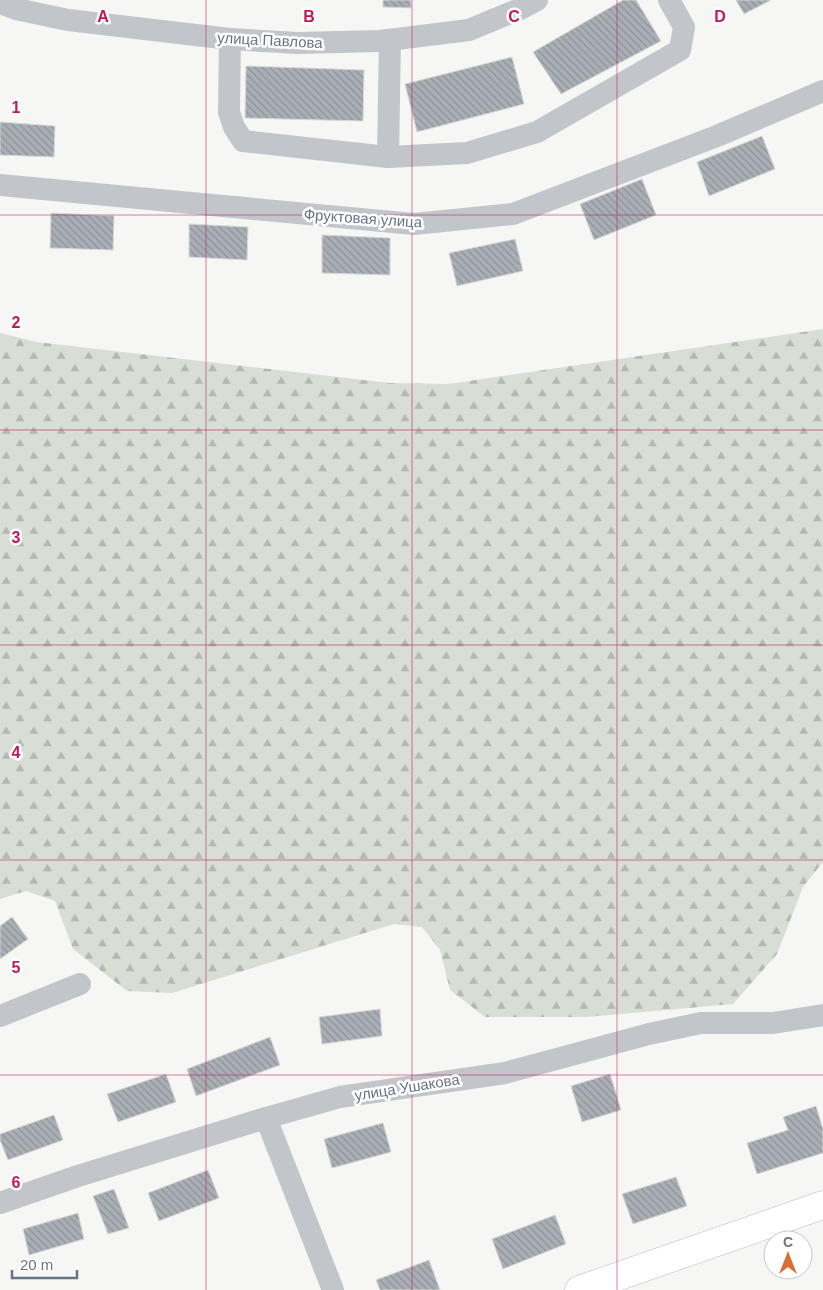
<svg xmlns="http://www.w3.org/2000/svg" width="823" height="1290" viewBox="0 0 823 1290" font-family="Arial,sans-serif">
	<defs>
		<pattern id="forest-firs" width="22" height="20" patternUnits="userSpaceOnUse" patternTransform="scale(1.25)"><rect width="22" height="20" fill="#d8ddd5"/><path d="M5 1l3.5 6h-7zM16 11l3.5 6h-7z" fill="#b3b8b2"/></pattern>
		<pattern id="building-back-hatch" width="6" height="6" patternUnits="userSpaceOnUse" patternTransform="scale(1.25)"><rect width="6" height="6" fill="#a9afb5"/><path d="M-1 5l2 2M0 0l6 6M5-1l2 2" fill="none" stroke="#8d9399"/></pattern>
	</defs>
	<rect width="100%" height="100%" fill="#f6f7f4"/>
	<!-- forest -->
	<path fill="url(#forest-firs)" d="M823,329V862L803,887L777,954L733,1004L587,1017H485L450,990L440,950L422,927L394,924L172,993L127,991L73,949L55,901L26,891L0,899V333L37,342L390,383L448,384Z"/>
	<!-- building -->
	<g fill="url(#building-back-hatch)" stroke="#d8d8d6">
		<path d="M383,0H411V8L383,7Z"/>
		<path d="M623,0H636L661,41L561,94L533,52Z"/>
		<path d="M736,0H771L744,14Z"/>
		<path d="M512,57L524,104L417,132L405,84Z"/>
		<path d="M246,66L364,70L363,121L245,118Z"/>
		<path d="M0,122L55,126L54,157L0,155Z"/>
		<path d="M762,136L775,169L709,196L697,162Z"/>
		<path d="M642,179L656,215L594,240L580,204Z"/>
		<path d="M51,213L114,216L113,250L50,248Z"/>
		<path d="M189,224L248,227L247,260L189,257Z"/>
		<path d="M322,235L390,238V275L322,273Z"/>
		<path d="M515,239L523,271L457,286L449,253Z"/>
		<path d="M12,917L28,939L0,959V926Z"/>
		<path d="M380,1009L382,1036L322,1044L319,1017Z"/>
		<path d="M270,1037L280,1065L196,1096L187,1069Z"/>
		<path d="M166,1074L176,1102L118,1122L107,1094Z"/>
		<path d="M610,1074L621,1110L582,1122L571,1086Z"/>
		<path d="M816,1106L823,1129V1153L757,1174L747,1143L788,1130L783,1117Z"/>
		<path d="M54,1115L63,1140L8,1160L0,1140V1134Z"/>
		<path d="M383,1123L391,1152L332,1168L324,1139Z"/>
		<path d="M208,1170L219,1198L159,1221L148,1193Z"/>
		<path d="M676,1177L687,1206L633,1224L622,1194Z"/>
		<path d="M114,1189L129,1228L108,1234L93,1196Z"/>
		<path d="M78,1213L84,1239L29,1255L23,1229Z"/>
		<path d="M555,1215L566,1244L503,1269L492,1239Z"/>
		<path d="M429,1260L440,1290H380L376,1280Z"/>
	</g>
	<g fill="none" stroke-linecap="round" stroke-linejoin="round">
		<!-- major casing -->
		<g stroke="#b6b9bd" stroke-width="29">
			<path id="major" d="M579,1290L823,1205"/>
		</g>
		<!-- minor -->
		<g stroke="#c2c5c9" stroke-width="22">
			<path d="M0,3L16,9L68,20L230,39L298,43L380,41L469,30L522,8L537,0"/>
			<path d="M230,39L229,112L234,127L243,141L388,157L467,153L537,132L680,50L684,27L669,0"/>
			<path d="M388,157L390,40"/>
			<path d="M0,185L414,224L513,214L717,136L823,91"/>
			<path d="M0,1016L80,984"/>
			<path d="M266,1118L333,1290"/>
			<path d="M0,1203L78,1176L266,1118L340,1097L505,1073L649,1034L701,1023H773L823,1015"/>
		</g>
		<!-- major -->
		<use href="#major" stroke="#fff" stroke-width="28"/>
	</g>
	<!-- grid -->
	<path fill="none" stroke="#c2185b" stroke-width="1" stroke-opacity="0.55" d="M206,0V1290M412,0V1290M617,0V1290M0,215H823M0,430H823M0,645H823M0,860H823M0,1075H823"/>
	<g text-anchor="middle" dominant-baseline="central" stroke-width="5" stroke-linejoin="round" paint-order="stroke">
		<!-- street labels -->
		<g font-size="15" fill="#687483" stroke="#fff">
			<text transform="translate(270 40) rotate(3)">улица Павлова</text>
			<text transform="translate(363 218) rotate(4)">Фруктовая улица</text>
			<text transform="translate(407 1087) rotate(-9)">улица Ушакова</text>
		</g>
	</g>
	<g font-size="16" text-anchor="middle" font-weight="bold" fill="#c2185b" stroke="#fff" stroke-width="5" stroke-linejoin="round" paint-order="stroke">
		<text x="103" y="22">A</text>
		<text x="309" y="22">B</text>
		<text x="514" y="22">C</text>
		<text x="720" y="22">D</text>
		<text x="16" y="113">1</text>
		<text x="16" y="328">2</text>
		<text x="16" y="543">3</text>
		<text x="16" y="758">4</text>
		<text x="16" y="973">5</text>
		<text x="16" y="1188">6</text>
	</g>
	<!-- north arrow -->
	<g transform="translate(788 1255)"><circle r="24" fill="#ffffff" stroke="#c3c7cd"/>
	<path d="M0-4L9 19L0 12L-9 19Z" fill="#d66e35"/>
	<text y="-8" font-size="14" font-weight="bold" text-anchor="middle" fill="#687483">С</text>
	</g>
	<!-- scale -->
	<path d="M12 1270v8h65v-8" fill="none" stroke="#687483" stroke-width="2.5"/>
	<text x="20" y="1270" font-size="15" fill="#687483" stroke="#ffffff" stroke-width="4" paint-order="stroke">20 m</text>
</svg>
